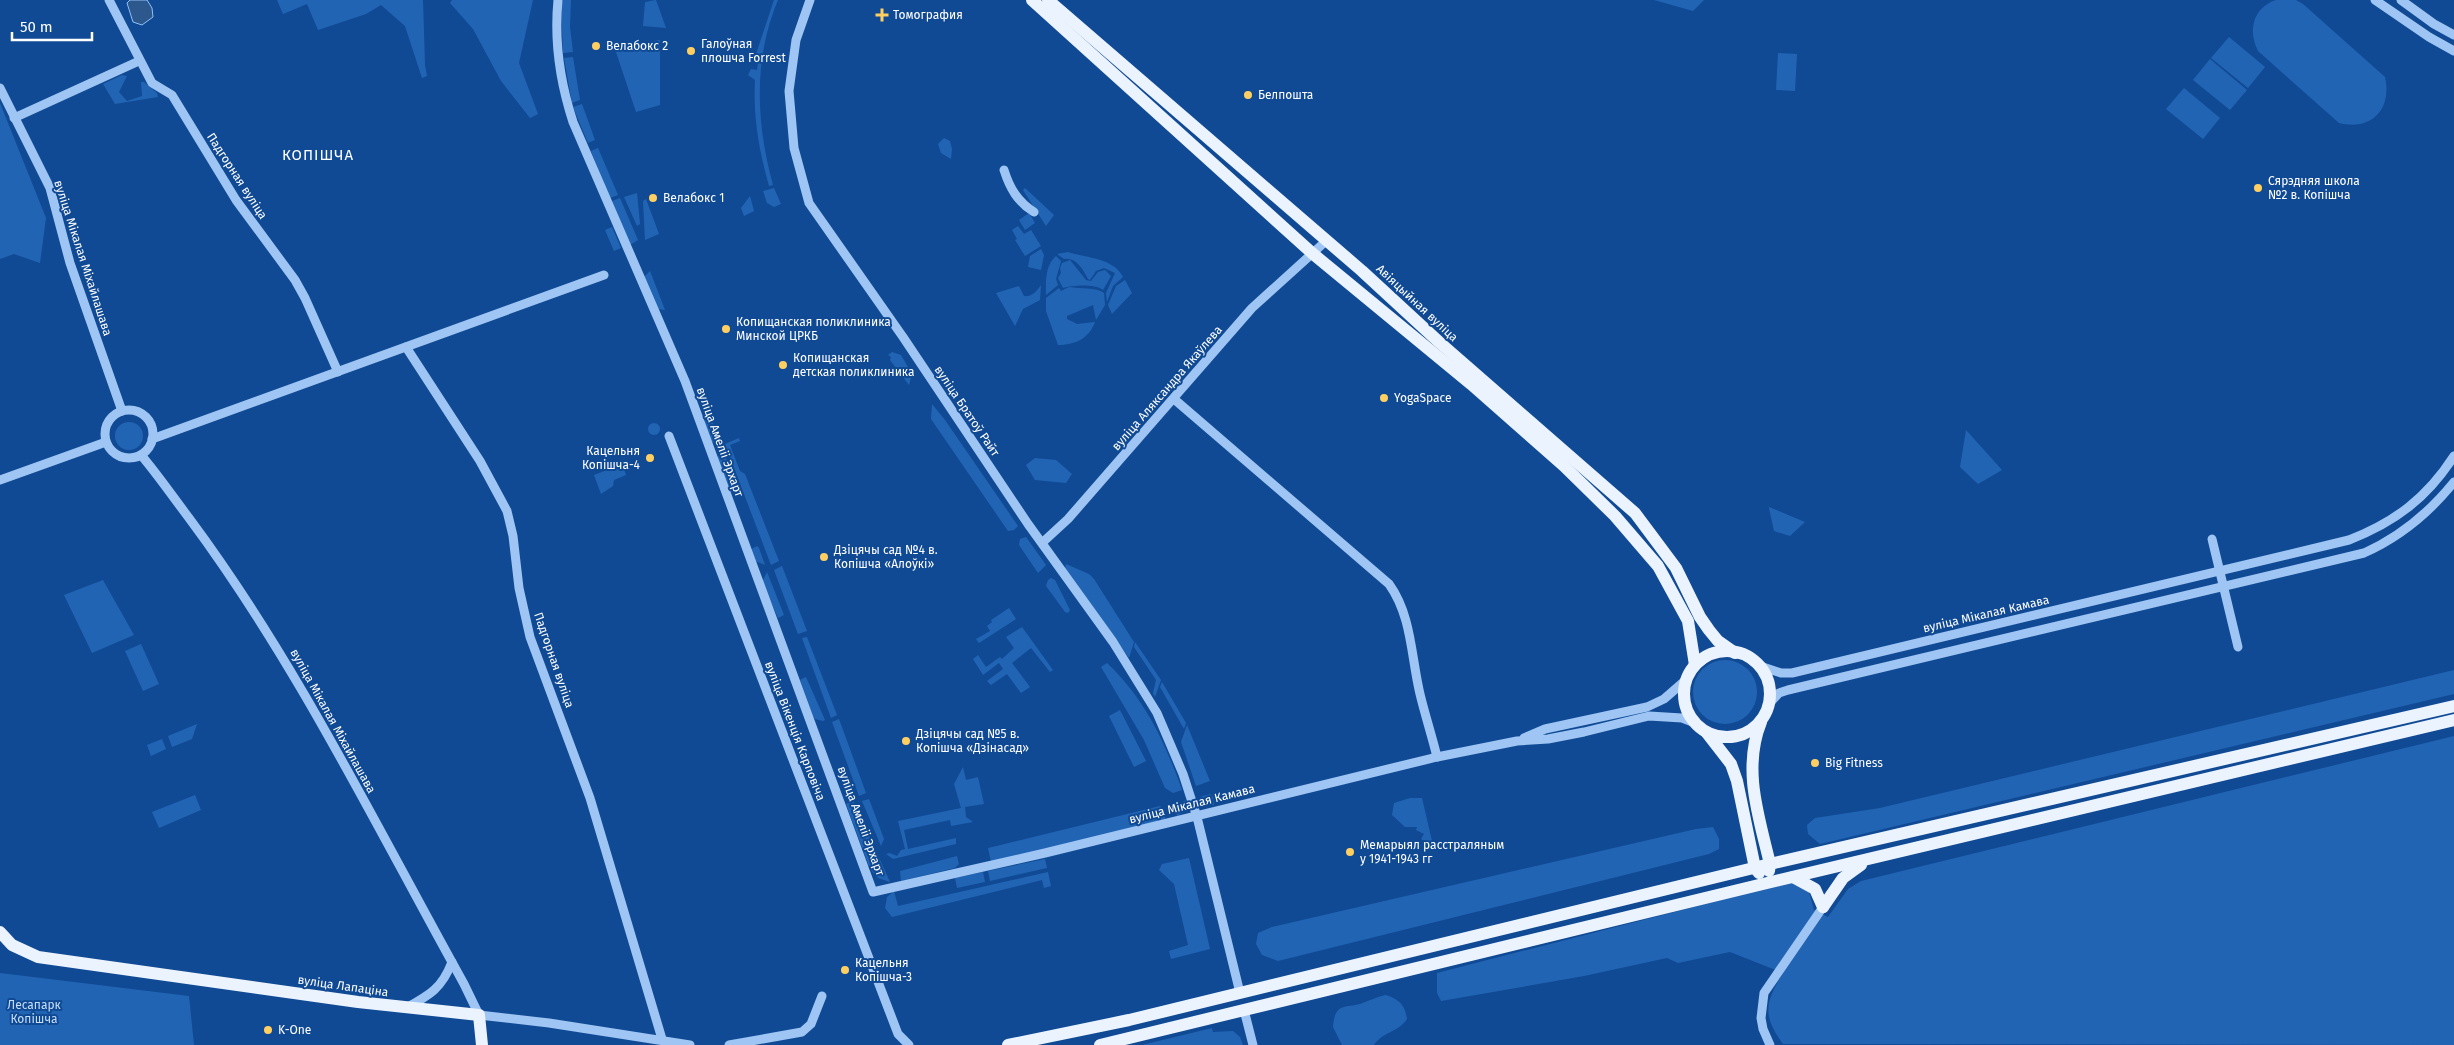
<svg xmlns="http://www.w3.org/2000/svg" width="2454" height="1045" viewBox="0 0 2454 1045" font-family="'Fira Sans',sans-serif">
	<rect width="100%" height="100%" fill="#104a94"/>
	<!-- green -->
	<g fill="#2264b4">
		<path d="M277,0H423L425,65L427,76L422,78L405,26L381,5L366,14L318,30L307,4L283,14Z"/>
		<path d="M452,0H533L519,63L538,114L530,118L501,81L473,29L450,3Z"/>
		<path d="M563,0H571L570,27L573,52L563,53L561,5Z"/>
		<path d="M656,0L666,28L643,26L645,2Z"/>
		<path d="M774,0H778C753,60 756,123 773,185L769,186C759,150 753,117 755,80L748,75L751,69L757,70L759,55L756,54Z"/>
		<path d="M1654,0H1704L1693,11Z"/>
		<path d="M2276,0H2296L2303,4L2385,77C2392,109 2372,131 2339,123L2258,51C2248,32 2252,8 2276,0Z"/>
		<path d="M2229,37L2265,67L2248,88L2211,58Z"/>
		<path d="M660,40V105L636,112L615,49Z"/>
		<path d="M1778,53L1797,54L1795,91L1776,90Z"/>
		<path d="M573,57L580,100L572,103L564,58Z"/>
		<path d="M2210,59L2247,90L2230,110L2193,80Z"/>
		<path d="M122,75L127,76L119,92L127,101L142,96L141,82H144L157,93L158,97L115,104L103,84Z"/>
		<path d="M2184,88L2220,118L2203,139L2166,109Z"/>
		<path d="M0,103L46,218L40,263L14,254L0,259Z"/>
		<path d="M582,104L595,140L588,143L573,107Z"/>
		<path d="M944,138L950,141L952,149L951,159L941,153L938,144Z"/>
		<path d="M598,148L618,195L610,198L591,151Z"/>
		<path d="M774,188L781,204L774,207L767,203L763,191Z"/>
		<path d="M1025,188L1054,215L1046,226L1023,190Z"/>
		<path d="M637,193L640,224L637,226L624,197Z"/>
		<path d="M750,196L754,211L744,216L741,208Z"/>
		<path d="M620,198L638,240L630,245L612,201Z"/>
		<path d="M646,199L659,234L645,240L643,201Z"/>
		<path d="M1029,213L1035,223L1025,230L1019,220Z"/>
		<path d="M1018,226L1024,234L1031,230L1041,246L1025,256L1015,240L1017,239L1012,230Z"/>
		<path d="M612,227L621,248L614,251L605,230Z"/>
		<path d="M1041,249L1044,255L1041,270L1028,267L1030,256Z"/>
		<path d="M1068,252C1086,258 1114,258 1123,277L1113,286L1107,302L1106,293L1115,273L1104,268L1096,271L1090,280L1088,279C1083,269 1076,257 1064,259L1057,254Z"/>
		<path d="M1056,256L1061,261L1056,279L1058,285L1046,295C1046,280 1045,266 1056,256Z"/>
		<path d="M1070,260L1086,280L1091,281L1098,272L1105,270L1111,276L1103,290C1095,284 1073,285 1063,288L1058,278L1061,273L1060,268L1062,263Z"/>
		<path d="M650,271L665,310L657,309L644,277Z"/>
		<path d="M1125,280L1132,293L1112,314L1108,305L1116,286Z"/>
		<path d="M1041,285L1040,300L1023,309L1015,326L996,293L1019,286L1024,296C1032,297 1036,292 1041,285Z"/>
		<path d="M1069,287C1080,289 1096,287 1104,293L1105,305L1096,320L1093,305L1067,316V319L1077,324L1095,322C1089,339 1074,345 1058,345L1046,311V298L1059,288L1061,291Z"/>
		<path d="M892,352L901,355L912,374L909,385L890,360L891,357L888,355Z"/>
		<path d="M932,404L945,420L1018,526L1014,530L1008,531L931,419Z"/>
		<path d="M710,416L721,441L714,443L709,439L703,423Z"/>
		<circle cx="129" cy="436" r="14"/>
		<circle cx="654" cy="429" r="6"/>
		<path d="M1966,430L2002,470L1978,484L1960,467Z"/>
		<path d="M739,438L740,441L730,445L740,471L745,474L779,561L771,565L725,444Z"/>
		<path d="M722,452H724L737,489L730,493L717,458Z"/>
		<path d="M1035,458L1056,460L1072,474L1066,483L1035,480L1026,465Z"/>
		<path d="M620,465L623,466L626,475L614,480L613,486L601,494L594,475Z"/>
		<path d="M1769,508V507L1805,522L1790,536L1774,531Z"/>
		<path d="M1026,537L1046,565L1038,573L1019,545L1020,539Z"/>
		<path d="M757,546L759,548L765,565L755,561L750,550Z"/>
		<path d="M1066,564L1089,574L1094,579L1134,642L1129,658L1065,569Z"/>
		<path d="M782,566L807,631L798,634L774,570Z"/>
		<path d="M767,572L784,615L778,618L762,582Z"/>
		<path d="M1051,578L1055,580L1070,610L1068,613L1065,612L1046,586L1048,580Z"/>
		<path d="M103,580L134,635L92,653L64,595Z"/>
		<path d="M1009,608L1016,619L979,643L976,639L990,631L987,626L992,622L991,620Z"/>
		<path d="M1022,627L1053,670L1050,672L1031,648L1012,663L1030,687L1021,693L1007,674L991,685L987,681L1003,669L999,663L983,675L973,659L978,655L986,667L1000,657L1002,659L1014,648L1006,637Z"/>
		<path d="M807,637L837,715L831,718L802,638Z"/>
		<path d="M1135,642L1161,680L1155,697L1153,693L1156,680L1134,647Z"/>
		<path d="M141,644L159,684L143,691L125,651Z"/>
		<circle cx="1725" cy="692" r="32"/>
		<path d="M1107,663C1145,699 1165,742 1182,790L1173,793L1165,788L1144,740L1101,667Z"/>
		<path d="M2454,670V694L1820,844L1808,834L1807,825L1815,818L1880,808Z"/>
		<path d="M806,677L825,720L823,721L815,719L813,716L800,680Z"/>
		<path d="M1162,682L1186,723L1184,729L1160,687Z"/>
		<path d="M1120,710L1146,761L1134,767L1109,716Z"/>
		<path d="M839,719L866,793L859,796L832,722Z"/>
		<path d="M197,724L192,739L172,747L168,736Z"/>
		<path d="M1187,725L1210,781L1196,786L1181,742Z"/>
		<path d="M2454,736V1045L1783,1044C1762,1015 1765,1003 1783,973L1730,952L1678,963L1667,958L1584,976L1441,1001L1437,993V973L1791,882L1809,892L1814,910L1828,917L1848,889L1861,881Z"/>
		<path d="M162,739L166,749L151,756L147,745Z"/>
		<path d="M963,767L966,780L978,777L984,804L965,807L966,817L973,822L951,826L950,820L904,830L908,849L956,838V844L893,859L886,854L890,853L897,856L901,850L905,849L898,821L961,808L954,784Z"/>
		<path d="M1210,794L1213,797L1214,805H1208L1201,801L1200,797Z"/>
		<path d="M195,795L201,810L159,828L152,812Z"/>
		<path d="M1410,798H1422L1432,841L1427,843L1421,839L1424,834L1416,830L1417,827H1405L1392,815L1394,803Z"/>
		<path d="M869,799L884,839L881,846L862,801Z"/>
		<path d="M853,800L890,882L878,878L870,869L846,804Z"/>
		<path d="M1186,800L1183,812L1177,816L1175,806Z"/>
		<path d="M1160,806L1165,810V820L991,862L988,848Z"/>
		<path d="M1713,827L1719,839V849L1709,854L1278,961L1262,955L1256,944L1258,933L1272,927L1696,829Z"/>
		<path d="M957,856L959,864L955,868L901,881L900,871Z"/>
		<path d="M1189,858L1210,949L1171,959L1169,951L1188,945L1174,884L1159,870L1162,864Z"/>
		<path d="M1045,859L1047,868L990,881L988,871Z"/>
		<path d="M983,872L985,882L957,888L955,878Z"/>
		<path d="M1048,872L1051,886L1044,888L1042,880L892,917L885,908L887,897L894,891L898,906Z"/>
		<path d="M0,973L189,996L194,1045H0Z"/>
		<path d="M1386,995C1400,1000 1405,1005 1407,1019C1399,1032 1382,1032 1374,1045H1342L1333,1027C1335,1003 1344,1008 1360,1004C1369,1001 1376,997 1386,995Z"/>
		<path d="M1212,1028L1213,1032L1233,1031L1240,1037L1243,1045H1142Z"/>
	</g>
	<!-- water -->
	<path fill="#2d588e" stroke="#90c0f7" d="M130,0H147L152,8L153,17L142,25L133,22L127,3Z"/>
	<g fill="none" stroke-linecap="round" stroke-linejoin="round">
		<!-- minor -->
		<g stroke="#9ec5f3" stroke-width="9">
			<path d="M109,0L152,83L172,95L236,200L295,280L305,298L338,372"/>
			<path d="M558,0C554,41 560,82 573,122L685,381L873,892L1045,853L1437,757L1517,741L1548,739L1584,732L1649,716L1682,718L1695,723"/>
			<path d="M810,0L796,40L789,91L794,148L809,203L903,337L1028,524L1113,642L1157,713L1183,774L1197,817L1240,993"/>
			<path d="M2375,0L2429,37L2454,51"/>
			<path d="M2401,0L2434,24L2454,35"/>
			<path d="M0,88L50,188L70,263L122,411"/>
			<path d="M14,118L139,61"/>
			<path d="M1004,170C1010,189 1018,202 1034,212"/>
			<path d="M406,347L480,461L507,511L513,536L519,588L530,637L590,798L662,1039"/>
			<path d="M1174,399L1389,584C1412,616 1411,657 1420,694C1425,715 1432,736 1437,757"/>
			<circle cx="129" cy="434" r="24"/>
			<path d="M669,436L898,1034L909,1045"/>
			<path d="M152,439L604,275"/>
			<path d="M141,455C158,475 173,497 189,518C297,663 376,826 464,984L479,1015L549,1023L690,1045"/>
			<path d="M0,480L106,442"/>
			<path d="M2212,539L2238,647"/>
			<path d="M1043,542L1068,519L1252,308L1326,241"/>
			<path d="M1757,665L1781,673H1792L2349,540C2395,522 2427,498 2454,456"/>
			<path d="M1768,705L1779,693L1788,690L2364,553C2400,537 2429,513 2454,482"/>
			<path d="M1524,738L1545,729L1647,707L1664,699L1687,679"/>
			<path d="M406,1008C430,995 442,988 452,962"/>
			<path d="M1244,1010L1253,1045"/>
			<path d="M729,1045L802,1032L811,1024L822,996"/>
			<path d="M1770,1045L1763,1029L1761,1018L1764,993L1823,907"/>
		</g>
		<!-- major -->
		<g stroke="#ebf3ff" stroke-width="12">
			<path d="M1032,0L1312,253L1471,384L1564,466L1615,516L1658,566L1688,621L1695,665"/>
			<path d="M1048,0L1362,271L1439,342L1635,513L1676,568L1700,617L1709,630L1718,641L1735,653"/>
			<circle cx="1727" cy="694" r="43"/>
			<path d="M1761,722C1742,769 1759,817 1770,864L1769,871"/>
			<path d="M1707,733L1731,764L1737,781L1755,868L1759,873"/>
			<path d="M1793,877L1815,889L1823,907"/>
			<path d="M1823,907L1843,878L1861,865"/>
			<path d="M0,932L12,945L38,957L358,1002L479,1015L482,1045"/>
			<path d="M1008,1045L1129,1020L1770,864L2454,706"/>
			<path d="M1100,1045L1767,883L2454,720"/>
		</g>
	</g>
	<!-- markers -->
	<g fill="#ffd061" stroke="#104a94" stroke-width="2">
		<path d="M879.5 7.5h5v5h5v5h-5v5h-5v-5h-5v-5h5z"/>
		<circle cx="596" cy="46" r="5"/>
		<circle cx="691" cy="51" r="5"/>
		<circle cx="1248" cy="95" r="5"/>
		<circle cx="2258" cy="188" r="5"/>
		<circle cx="653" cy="198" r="5"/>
		<circle cx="726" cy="329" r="5"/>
		<circle cx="783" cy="365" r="5"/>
		<circle cx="1384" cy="398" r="5"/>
		<circle cx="650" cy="458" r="5"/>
		<circle cx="824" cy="557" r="5"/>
		<circle cx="906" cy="741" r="5"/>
		<circle cx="1815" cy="763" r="5"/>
		<circle cx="1350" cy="852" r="5"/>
		<circle cx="845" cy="970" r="5"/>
		<circle cx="268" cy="1030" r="5"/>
	</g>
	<g text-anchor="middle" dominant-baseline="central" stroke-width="4" stroke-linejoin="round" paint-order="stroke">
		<!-- poi labels -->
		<g font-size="12" fill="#fff" stroke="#104a94" text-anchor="start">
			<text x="893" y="15">Томография</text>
			<text x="701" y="44">Галоўная<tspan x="701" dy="14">плошча Forrest</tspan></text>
			<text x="606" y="46">Велабокс 2</text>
			<text x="1258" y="95">Белпошта</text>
			<text x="2268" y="181">Сярэдняя школа<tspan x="2268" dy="14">№2 в. Копішча</tspan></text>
			<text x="663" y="198">Велабокс 1</text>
			<text x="736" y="322">Копищанская поликлиника<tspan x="736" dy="14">Минской ЦРКБ</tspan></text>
			<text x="793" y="358">Копищанская<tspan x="793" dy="14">детская поликлиника</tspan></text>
			<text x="1394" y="398">YogaSpace</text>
			<text x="640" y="451" text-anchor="end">Кацельня<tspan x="640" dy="14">Копішча-4</tspan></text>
			<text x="834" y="550">Дзіцячы сад №4 в.<tspan x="834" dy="14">Копішча «Алоўкі»</tspan></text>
			<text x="916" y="734">Дзіцячы сад №5 в.<tspan x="916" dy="14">Копішча «Дзінасад»</tspan></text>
			<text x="1825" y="763">Big Fitness</text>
			<text x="1360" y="845">Мемарыял расстраляным<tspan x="1360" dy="14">у 1941-1943 гг</tspan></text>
			<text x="855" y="963">Кацельня<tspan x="855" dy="14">Копішча-3</tspan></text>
			<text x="278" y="1030">K-One</text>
		</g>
		<!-- street labels -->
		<g font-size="12" fill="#fff" stroke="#104a94">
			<text transform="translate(237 176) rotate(57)">Падгорная вуліца</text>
			<text transform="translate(83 258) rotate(72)">вуліца Мікалая Міхайлашава</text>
			<text transform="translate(1417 303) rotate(43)">Авіяцыйная вуліца</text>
			<text transform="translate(1167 388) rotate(-49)">вуліца Аляксандра Якаўлева</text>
			<text transform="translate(967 411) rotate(56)">вуліца Братоў Райт</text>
			<text transform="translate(720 442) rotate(70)">вуліца Амеліі Эрхарт</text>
			<text transform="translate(1986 614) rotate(-13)">вуліца Мікалая Камава</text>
			<text transform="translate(554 660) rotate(71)">Падгорная вуліца</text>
			<text transform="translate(333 721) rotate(61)">вуліца Мікалая Міхайлашава</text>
			<text transform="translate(795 731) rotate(69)">вуліца Вікенція Карповіча</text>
			<text transform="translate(1192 804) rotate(-14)">вуліца Мікалая Камава</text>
			<text transform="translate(861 821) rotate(70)">вуліца Амеліі Эрхарт</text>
			<text transform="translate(343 986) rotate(8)">вуліца Лапаціна</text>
		</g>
		<!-- park labels -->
		<g font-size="12" fill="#c6dffe" stroke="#104a94">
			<text x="34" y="1005">Лесапарк<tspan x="34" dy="14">Копішча</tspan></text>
		</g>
		<!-- quarter labels -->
		<g font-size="15" letter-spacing="1" fill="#fff" stroke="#104a94">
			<text x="318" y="155">КОПІШЧА</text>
		</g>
	</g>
	<!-- scale -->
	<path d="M12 32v8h80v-8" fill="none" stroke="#ffffff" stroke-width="2.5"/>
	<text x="20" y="32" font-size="15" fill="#ffffff" stroke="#104a94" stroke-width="4" paint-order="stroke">50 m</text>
</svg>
